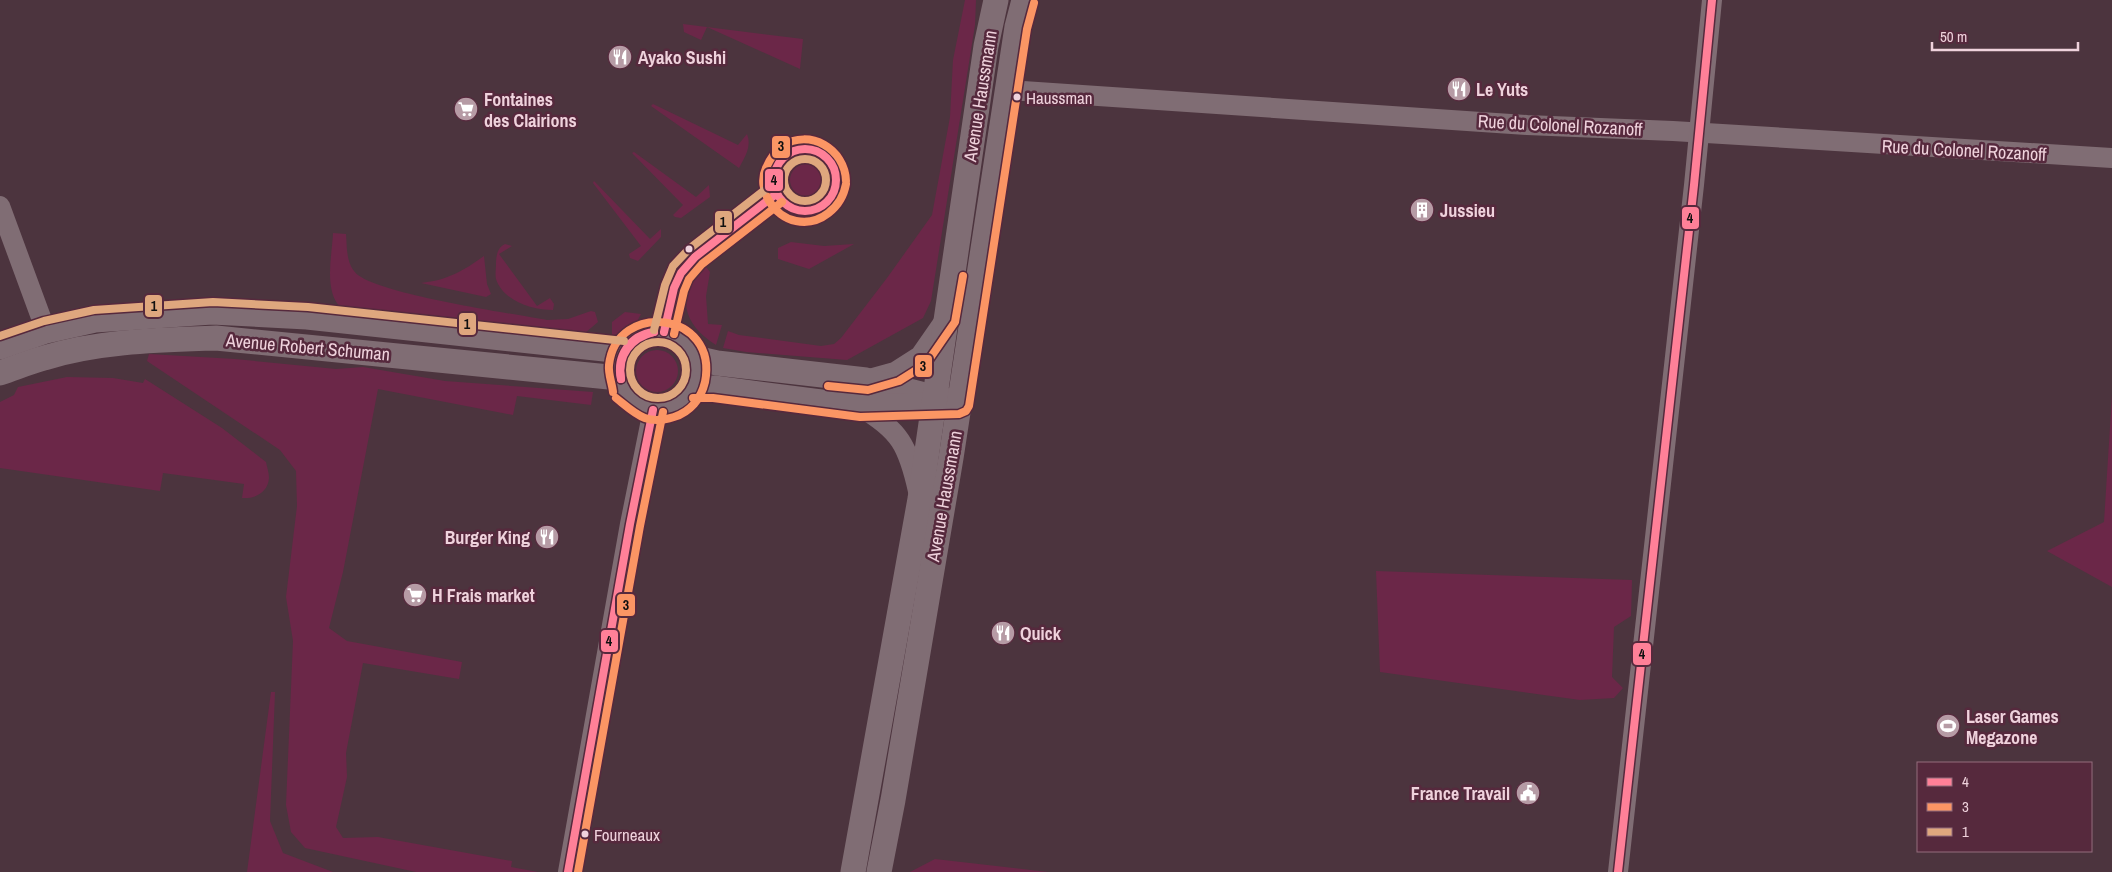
<svg xmlns="http://www.w3.org/2000/svg" width="2112" height="872" viewBox="0 0 2112 872" font-family="'Archivo Narrow',sans-serif">
	<rect width="100%" height="100%" fill="#4c343e"/>
	<!-- green -->
	<g fill="#6b2748">
		<path d="M965,0H976L975,25L931,301L923,318L847,360L746,352L723,348L728,331L739,335L821,346L834,344L841,338L887,278L932,215L950,117L953,60Z"/>
		<path d="M683,24L803,39L800,69L707,27L701,40L684,32Z"/>
		<path d="M653,104L738,145L747,134C752,146 745,157 739,168L651,106Z"/>
		<path d="M634,152L696,197L709,185L710,197L681,218L675,217L673,215L683,205L632,153Z"/>
		<circle cx="806" cy="180" r="16"/>
		<path d="M594,181L650,239L661,229V237L638,261L630,258L629,254L641,246L593,183Z"/>
		<path d="M333,233L346,234C347,246 346,261 354,271C368,293 515,314 547,320L568,319L591,311L595,312L598,322L585,333L578,334L342,309C323,292 332,256 333,233Z"/>
		<path d="M791,242L824,246L854,244L809,269L778,259V248Z"/>
		<path d="M505,244L512,246L499,254L537,306L550,298L554,304L553,310C533,310 503,301 496,279C495,275 496,268 496,264C496,255 498,247 505,244Z"/>
		<path d="M484,256L487,284L491,294L486,297L421,283C448,280 463,271 484,256Z"/>
		<path d="M706,267L710,272L706,296L708,324L722,325L716,345C683,324 674,295 706,267Z"/>
		<path d="M625,312L641,314C634,328 627,334 612,338V322Z"/>
		<circle cx="657" cy="371" r="21"/>
		<path d="M149,354L235,359L336,369L363,367L445,381L593,392L591,405L517,396L513,415L378,389L343,572L329,628L347,641L462,662L459,679L363,663L346,753L347,777L336,827L343,838L378,837L512,861L511,867L538,872H416L305,848L291,832L286,805L293,641L286,597L297,506L296,471L280,450L147,361Z"/>
		<path d="M67,377L113,378L143,383L145,379L222,428L266,462C267,467 269,473 269,478C268,493 254,499 242,498L244,484L163,473L160,491L0,468V402L14,395L18,387Z"/>
		<path d="M2112,395V587L2047,551L2104,522Z"/>
		<path d="M1376,571L1632,580L1631,616L1614,627L1612,677L1623,688L1614,698L1580,700L1380,672Z"/>
		<path d="M271,692H275L270,821L283,853L333,872H247Z"/>
		<path d="M935,859L1048,872H910Z"/>
	</g>
	<g fill="none" stroke-linecap="round" stroke-linejoin="round">
		<!-- minor -->
		<g stroke="#806d74" stroke-width="20">
			<path d="M1008,90L1527,125L1673,131L2112,158"/>
			<path d="M0,206L46,331"/>
			<path d="M866,380L895,372L920,356L945,320"/>
			<path d="M860,407C900,430 908,446 918,491"/>
			<path d="M568,872L630,524L653,410"/>
			<path d="M1618,872L1694,185L1712,0"/>
		</g>
		<!-- tertiary -->
		<g stroke="#806d74" stroke-width="25">
			<circle cx="658" cy="371" r="39"/>
			<path d="M0,347L46,331L95,320L212,312L307,317L623,351"/>
			<path d="M695,358L717,363L866,380L949,401"/>
			<path d="M0,373C15,368 29,362 44,358C99,341 159,340 216,338L619,378"/>
			<path d="M693,388H714L860,407L932,405"/>
			<path d="M853,872L920,499L986,46L996,0"/>
			<path d="M879,872L893,800L951,458L1017,27L1024,0"/>
		</g>
		<!-- bus-1 casing -->
		<g stroke="#56293d" stroke-width="11">
			<g id="bus-1">
				<circle cx="805" cy="180" r="31"/>
				<path d="M664,332L674,288L681,273L695,257L776,194"/>
				<path d="M621,379C616,356 630,335 654,332"/>
				<path d="M621,379C617,355 631,338 654,332"/>
				<path d="M568,872L630,524L653,410"/>
				<path d="M1618,872L1694,185L1712,0"/>
			</g>
		</g>
		<!-- bus-2 casing -->
		<g stroke="#56293d" stroke-width="11">
			<g id="bus-2">
				<path d="M846,184C842,207 820,226 796,221C774,217 756,189 766,168C770,159 774,152 782,146C810,128 845,149 846,181"/>
				<path d="M674,334L684,291L689,279L702,264L782,202"/>
				<path d="M828,386L868,390L899,381L926,364L955,322L963,276"/>
				<path d="M613,392C612,383 608,374 609,365C616,300 719,311 705,382C701,399 690,412 674,417C646,426 636,414 616,398"/>
				<path d="M693,398H713L860,417L959,414L966,411L969,406L1027,29L1034,3"/>
				<path d="M578,872L640,526L663,412"/>
			</g>
		</g>
		<!-- bus-3 casing -->
		<g stroke="#56293d" stroke-width="11">
			<g id="bus-3">
				<circle cx="805" cy="180" r="21"/>
				<path d="M654,330L665,285L673,266L689,249L770,186"/>
				<path d="M0,336L44,321L94,310L213,302L308,307L624,341"/>
				<circle cx="658" cy="370" r="28"/>
			</g>
		</g>
		<!-- bus-1 -->
		<use href="#bus-1" stroke="#ff8098" stroke-width="8"/>
		<!-- bus-2 -->
		<use href="#bus-2" stroke="#fb9564" stroke-width="8"/>
		<!-- bus-3 -->
		<use href="#bus-3" stroke="#dfa77e" stroke-width="8"/>
	</g>
	<!-- icons -->
	<defs>
		<g id="restaurant-disc" transform="scale(1.25)"><circle r="9.5" fill="#b69ba5" stroke="#56293d"/><path d="M-5-6h1v4h1v-4h1v4h1v-4h1v5L-1.5 .5V6h-2V.5L-5-1ZM5-6V6H3V1.5H1.5Q1.5-4 5-6Z" fill="#fff"/></g>
		<g id="supermarket-disc" transform="scale(1.25)"><circle r="9.5" fill="#b69ba5" stroke="#56293d"/><path d="M-6-5.5h2.5l.6 2H6L4.5 2H-2.5L-4.4-4H-6ZM-1.5 3.2a1.3 1.3 0 1 0 .1 0ZM3 3.2a1.3 1.3 0 1 0 .1 0Z" fill="#fff"/></g>
		<g id="building-disc" transform="scale(1.25)"><circle r="9.5" fill="#b69ba5" stroke="#56293d"/><path d="M-4-6H4V6H1V3H-1V6H-4ZM-2.5-4.3h1.7v1.8h-1.7ZM.8-4.3h1.7v1.8H.8ZM-2.5-1h1.7V.8h-1.7ZM.8-1h1.7V.8H.8Z" fill="#fff"/></g>
		<g id="stadium-disc" transform="scale(1.25)"><circle r="9.5" fill="#b69ba5" stroke="#56293d"/><path d="M0-5a6.5 5 0 1 0 0 10a6.5 5 0 1 0 0-10ZM-3.5-1.8h7v3.6h-7Z" fill="#fff"/></g>
		<g id="civic-disc" transform="scale(1.25)"><circle r="9.5" fill="#b69ba5" stroke="#56293d"/><path d="M-.6-6.5H3V-4.5H.6V-3L4-1V1h2V6H-6V1h2V-1L-.6-3ZM-1.2 2.5V6h2.4V2.5Z" fill="#fff"/></g>
	</defs>
	<g fill-rule="evenodd">
		<use href="#restaurant-disc" x="620" y="57"/>
		<use href="#restaurant-disc" x="1459" y="89"/>
		<use href="#supermarket-disc" x="466" y="109"/>
		<use href="#building-disc" x="1422" y="210"/>
		<use href="#restaurant-disc" x="547" y="537"/>
		<use href="#supermarket-disc" x="415" y="595"/>
		<use href="#restaurant-disc" x="1003" y="633"/>
		<use href="#stadium-disc" x="1948" y="726"/>
		<use href="#civic-disc" x="1528" y="793"/>
	</g>
	<!-- markers -->
	<g fill="#efd2dc" stroke="#56293d" stroke-width="2">
		<circle cx="1017" cy="97" r="4.5"/>
		<circle cx="689" cy="249" r="4.5"/>
		<circle cx="585" cy="834" r="4.5"/>
	</g>
	<g text-anchor="middle" dominant-baseline="central" stroke-width="5" stroke-linejoin="round" paint-order="stroke">
		<!-- bus labels -->
		<g font-size="17" fill="#efd2dc" stroke="#56293d" text-anchor="start">
			<text x="1026" y="97">Haussman</text>
			<text x="594" y="834">Fourneaux</text>
		</g>
		<!-- poi labels -->
		<g font-size="18" font-weight="bold" fill="#efd2dc" stroke="#56293d" text-anchor="start">
			<text x="638" y="57">Ayako Sushi</text>
			<text x="1476" y="89">Le Yuts</text>
			<text x="484" y="99">Fontaines<tspan x="484" dy="21">des Clairions</tspan></text>
			<text x="1440" y="210">Jussieu</text>
			<text x="530" y="537" text-anchor="end">Burger King</text>
			<text x="432" y="595">H Frais market</text>
			<text x="1020" y="633">Quick</text>
			<text x="1966" y="716">Laser Games<tspan x="1966" dy="21">Megazone</tspan></text>
			<text x="1510" y="793" text-anchor="end">France Travail</text>
		</g>
		<!-- street labels -->
		<g font-size="18" fill="#efd2dc" stroke="#56293d">
			<text transform="translate(980 96) rotate(-81)">Avenue Haussmann</text>
			<text transform="translate(1560 125) rotate(3)">Rue du Colonel Rozanoff</text>
			<text transform="translate(1964 150) rotate(3)">Rue du Colonel Rozanoff</text>
			<text transform="translate(308 347) rotate(5)">Avenue Robert Schuman</text>
			<text transform="translate(944 496) rotate(-80)">Avenue Haussmann</text>
		</g>
	</g>
	<g stroke="#56293d" stroke-width="2">
		<rect x="771" y="135" width="20" height="24" rx="5" fill="#fb9564"/>
		<rect x="764" y="168" width="20" height="24" rx="5" fill="#ff8098"/>
		<rect x="1681" y="206" width="19" height="24" rx="5" fill="#ff8098"/>
		<rect x="714" y="210" width="19" height="24" rx="5" fill="#dfa77e"/>
		<rect x="144" y="294" width="19" height="24" rx="5" fill="#dfa77e"/>
		<rect x="458" y="312" width="19" height="24" rx="5" fill="#dfa77e"/>
		<rect x="914" y="354" width="19" height="24" rx="5" fill="#fb9564"/>
		<rect x="616" y="593" width="20" height="24" rx="5" fill="#fb9564"/>
		<rect x="600" y="629" width="19" height="24" rx="5" fill="#ff8098"/>
		<rect x="1632" y="642" width="20" height="24" rx="5" fill="#ff8098"/>
	</g>
	<g font-size="14" text-anchor="middle" font-weight="bold" fill="#111">
		<text x="781" y="151">3</text>
		<text x="774" y="185">4</text>
		<text x="1690" y="223">4</text>
		<text x="723" y="227">1</text>
		<text x="154" y="311">1</text>
		<text x="467" y="329">1</text>
		<text x="923" y="371">3</text>
		<text x="626" y="610">3</text>
		<text x="609" y="646">4</text>
		<text x="1642" y="659">4</text>
	</g>
	<!-- legend -->
	<rect x="1917" y="762" width="175" height="90" fill="#56293d" stroke="#936d7d"/>
	<rect x="1927" y="778" width="25" height="8" fill="#ff8098" stroke="#936d7d"/>
	<text x="1962" y="787" font-size="15" fill="#efd2dc">4</text>
	<rect x="1927" y="803" width="25" height="8" fill="#fb9564" stroke="#936d7d"/>
	<text x="1962" y="812" font-size="15" fill="#efd2dc">3</text>
	<rect x="1927" y="828" width="25" height="8" fill="#dfa77e" stroke="#936d7d"/>
	<text x="1962" y="837" font-size="15" fill="#efd2dc">1</text>
	<!-- scale -->
	<path d="M1932 42v8h146v-8" fill="none" stroke="#efd2dc" stroke-width="2.5"/>
	<text x="1940" y="42" font-size="15" fill="#efd2dc" stroke="#56293d" stroke-width="4" paint-order="stroke">50 m</text>
</svg>
